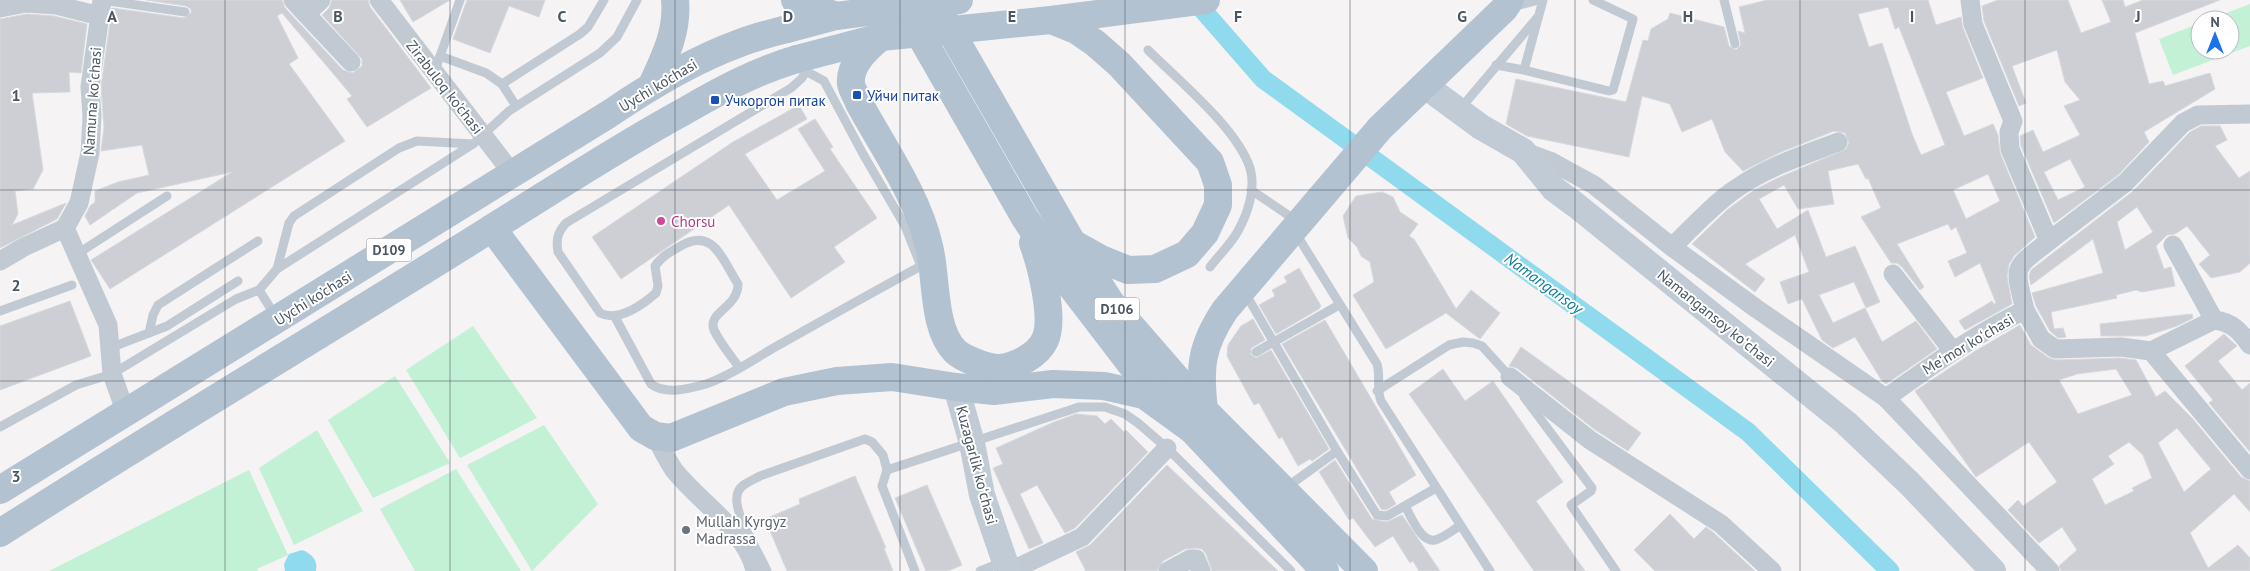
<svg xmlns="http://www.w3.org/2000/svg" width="2250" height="571" viewBox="0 0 2250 571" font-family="'PT Sans',sans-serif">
	<rect width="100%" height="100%" fill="#f5f3f3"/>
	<!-- green -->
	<g fill="#c3f1d5">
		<path d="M2250,4V46L2173,75L2159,39L2200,23V50H2230V20H2208Z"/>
		<path d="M473,326L537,418L460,458L406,370Z"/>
		<path d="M395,376L450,463L373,498L328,420Z"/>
		<path d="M544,425L598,504L532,571L467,465Z"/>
		<path d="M317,430L363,511L294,545L259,468Z"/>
		<path d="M456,469L521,571H415L380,509Z"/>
		<path d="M249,470L288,555L257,569L258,571H49Z"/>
	</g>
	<!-- water -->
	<path fill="#90daee" d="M302,550C312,554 318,560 316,571H285L284,564L289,554Z"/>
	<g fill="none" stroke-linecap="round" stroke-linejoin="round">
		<!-- canal -->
		<path stroke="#90daee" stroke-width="19" d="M1194,0L1263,79L1748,432L1890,571"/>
	</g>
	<!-- building -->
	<g fill="#cdcfd5" stroke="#d7d9de" fill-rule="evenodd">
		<path d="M146,0H282L285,8L343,70L353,73L362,66V59L322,15L329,8L332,0H368L370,7L431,88L367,127L347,99L352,96L282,13L277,16L298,58L289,64L345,141L110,289L91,260L232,172L137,193L90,225L85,216L90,206L95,202V191L118,182L149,175L142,145L101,151L104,127L101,87L112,8L184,18L191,13V9L186,6Z"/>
		<path d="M400,0H450L413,22Z"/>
		<path d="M467,0H545L539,17L509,6L490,53L453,39Z"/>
		<path d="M1767,0H1928L1936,25L1961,17L1963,28L1983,78L1946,92L1964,136L1993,124L1998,135L2000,153L2035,237L2014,256L2009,264L2007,277L2012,304L1965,330L1959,321L1992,301L1994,304L1996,303L1980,263L1955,277L1948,261L1967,253L1956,227L1951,230L1948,224L1897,244L1924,287L1920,290L1902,267L1897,263H1891L1861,217L1881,208L1868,178L1866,179L1858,164L1828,171L1834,204L1798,209L1784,185L1759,199L1777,229L1808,210L1826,257L1855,246L1880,302L1866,308L1854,282L1819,295L1833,323L1865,308L1882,342L1916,321L1937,349L1886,384L1882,381L1855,337L1833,348L1822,340L1802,299L1788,304L1780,282L1809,272L1795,235L1745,264L1765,279L1755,292L1692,244L1727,210L1754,190L1778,178L1846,149L1849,143L1845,133L1834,131L1781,152L1743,171L1725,152L1712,119L1682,132L1670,104L1642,96L1629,157L1527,136L1506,124L1516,79L1626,102L1643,40L1648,41L1651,29L1668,19L1670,13L1724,27L1729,46L1736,50L1741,45L1738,31L1745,33L1739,7ZM1888,7L1895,29L1899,27L1945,145L1921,155L1912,134L1882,43L1869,47L1858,14ZM1988,174L2000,201L1966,219L1953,190Z"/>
		<path d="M1998,0H2068L2081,33L2111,22L2102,0H2123L2125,7L2143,0H2220L2135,33L2149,84L2163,81L2165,86L2210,73L2215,89L2144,132L2149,142L2118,175L2054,223L2021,146L2020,136L2033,130L2043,152L2080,135L2064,106L2080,100L2065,82L2057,50L2012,66L2026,103L2019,106L1984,21L1982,6ZM2070,159L2085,187L2058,200L2044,172Z"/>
		<path d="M27,14L54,16L87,24L81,73L69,72L70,92L32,93L43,170L33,189L15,191L18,214L12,225L66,203L57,219L0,248V19Z"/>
		<path d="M799,105L807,119L745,154L777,200L825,171L798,129L815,119L833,147L830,149L877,218L834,247L845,262L791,298L729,205L621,279L592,237L733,142Z"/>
		<path d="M2201,126H2220L2227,140L2215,146L2239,178L2250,171V263L2240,272L2211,278L2199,264L2210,255L2187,226L2175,234L2167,235L2156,246L2164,269L2171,267L2175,286L2142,292L2136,290L2116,295L2117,298L2051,312L2054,329L2063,328L2066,337L2058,338L2050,331L2036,306L2032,293L2103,273L2093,239L2031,285L2029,276L2031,270L2132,192L2190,132ZM2137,207L2153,232L2125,250L2117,222Z"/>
		<path d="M1382,192L1393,197L1400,212L1418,224L1409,236L1414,239L1456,309L1471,290L1500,313L1480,339L1446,313L1386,349L1353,295L1374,282L1370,262L1361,256L1357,247L1348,238L1343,216L1356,196Z"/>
		<path d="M1299,268L1321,306L1319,309L1276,334L1259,305L1275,296L1272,290L1287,282L1284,277Z"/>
		<path d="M70,301L91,356L0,390V326Z"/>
		<path d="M2192,314L2193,318L2177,326L2146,336H2101L2100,324Z"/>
		<path d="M1253,319L1265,340L1251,348V355L1256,358L1271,350L1329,449L1312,461L1310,459L1298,466L1282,437L1279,439L1259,403L1254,405L1227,356L1228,345L1241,326Z"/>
		<path d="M1325,320L1416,475L1389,492L1396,504L1386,510L1381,509L1282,344Z"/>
		<path d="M2020,325L2031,345L2049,358L2055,360L2120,358L2136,360L2156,397L2165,391L2192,418L2241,477L2250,481V512L2234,494L2190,533L2208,568L2238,545L2250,558V571H2061L2059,566L2077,550L2062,527L2039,543L2008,510L2018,500L2023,506L2057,482L2029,442L1976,477L1915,391L1977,350ZM2116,369L2132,395L2078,414L2059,380L2077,374ZM2177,428L2211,469L2184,492L2158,443ZM2129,442L2143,455L2152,478L2132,488L2134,491L2105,505L2092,479L2114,464L2108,456Z"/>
		<path d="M2224,334L2237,346L2218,361L2242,390L2250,383V452L2209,403L2213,400L2185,366Z"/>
		<path d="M1521,347L1641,433L1628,451L1594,429L1517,368L1509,366Z"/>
		<path d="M1443,369L1465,401L1493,381L1563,482L1536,501L1585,571H1534L1409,394Z"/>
		<path d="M1076,414L1097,416L1105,424L1111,419L1124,432L1126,430L1148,452L1075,528L1065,533L1037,485L1020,494L1043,543L1029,549L993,468L1003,464L996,448L1054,422Z"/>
		<path d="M1335,460L1372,519L1387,522L1402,515L1440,571H1419L1413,561L1410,563L1393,536L1375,547L1353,518L1349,520L1319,472Z"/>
		<path d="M1167,465L1210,506L1278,571H1212L1206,554L1202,549L1196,548L1185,549L1163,561L1157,571H1086L1076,552L1090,545Z"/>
		<path d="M855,476L886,548H884L893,571H787L765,519L800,504L799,499Z"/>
		<path d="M927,485L962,565L948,571H926L895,498Z"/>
		<path d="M1670,514L1694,539L1706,527L1714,533L1755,571H1655L1634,550Z"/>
	</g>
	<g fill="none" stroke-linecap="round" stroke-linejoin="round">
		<!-- lane -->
		<g stroke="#c1cad2" stroke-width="9">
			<path d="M102,0L185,12"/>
			<path d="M1543,0L1524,70L1609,91L1613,90L1633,19L1593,0"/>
			<path d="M1724,0L1735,44"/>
			<path d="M1511,7L1539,0"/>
			<path d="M1148,50C1178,80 1237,128 1250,168C1256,188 1248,213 1238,231C1231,244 1219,255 1210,267"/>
			<path d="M440,56L486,73L502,84"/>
			<path d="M1496,65L1524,70"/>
			<path d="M802,69L824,81L863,154L905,226L921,266"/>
			<path d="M434,73L460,0"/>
			<path d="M516,106L502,84L580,34L588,27L604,0"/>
			<path d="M1460,109L1537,18"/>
			<path d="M1251,190L1297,221"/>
			<path d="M1295,232L1377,364C1381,377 1376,388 1381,401L1490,571"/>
			<path d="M77,254L167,196"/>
			<path d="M277,269L289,223L294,216L399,148L417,141L473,144"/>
			<path d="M259,290L276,317"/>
			<path d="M1244,291L1337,451L1377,515L1387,516L1436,488"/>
			<path d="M0,311L72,285"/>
			<path d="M615,317L651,384C666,395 688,389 706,384C730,376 754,359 777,346C825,319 873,292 921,266L925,258"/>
			<path d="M149,333L153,315L158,305L258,241"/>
			<path d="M110,348L167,326L238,281"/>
			<path d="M1256,352L1339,305"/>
			<path d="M739,367C731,356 720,343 714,330C707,312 738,308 738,284C722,259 713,226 679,247C670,252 661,257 655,266L658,286L656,293C641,306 618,322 600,313L558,252C556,240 557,233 566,223L791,88L801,79L806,72"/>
			<path d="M1377,391L1449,345L1463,342L1473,343L1482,346L1511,378"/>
			<path d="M1524,397L1592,488L1591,491L1571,505L1616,571"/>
			<path d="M0,427L76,385L112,374L236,299L259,290L277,269L473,144L509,111L600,53L617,37L637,0"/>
			<path d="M887,470L1079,407H1105L1125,414L1138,423L1167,448L1291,571"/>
			<path d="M1284,489L1337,451"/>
			<path d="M1405,506C1411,516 1421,543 1435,540C1444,538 1452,530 1460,526"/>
			<path d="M767,571C760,553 730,510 738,492C741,484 753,480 760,476L865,439L872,442L883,455L887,470L882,486L915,571"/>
			<path d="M980,571L1003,562"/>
		</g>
		<!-- street -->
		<g stroke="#c1cad2" stroke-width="19">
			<path d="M293,0L306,14L321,0"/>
			<path d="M379,0L512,173"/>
			<path d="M1970,0L1973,24L2013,121L2009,132L2010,149L2049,241C2012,270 2014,264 2025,310"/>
			<path d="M0,8L26,3L56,5L100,16"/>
			<path d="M306,14L351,62"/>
			<path d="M1525,152L1552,162L1594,185L1672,247L1757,309L1886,398L2050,571"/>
			<path d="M65,228L79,203L90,153L92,116L90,87L102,0"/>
			<path d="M65,228L108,325L112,374L126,413"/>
			<path d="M2049,241L2125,183L2183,123L2198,115L2250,114"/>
			<path d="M2173,245L2214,320"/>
			<path d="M1672,247C1693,227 1713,204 1737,188C1767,167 1804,155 1838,142"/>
			<path d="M0,261L24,247L65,228"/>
			<path d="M1893,274L1952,350"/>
			<path d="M2151,351L2214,320C2232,322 2240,331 2250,345"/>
			<path d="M1510,377L1590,440L1721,524L1772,571"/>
			<path d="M1886,398C1931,366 1975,334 2025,310L2041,339L2055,349L2121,347L2151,351L2250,470"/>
			<path d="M655,436C661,447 667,460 674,470C698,501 747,531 755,571"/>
			<path d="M1010,571L1082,537L1167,448"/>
			<path d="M1168,571L1190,559H1196L1201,571"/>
		</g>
		<!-- secondary -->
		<g stroke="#c1cbd6" stroke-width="26">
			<path d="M1424,85L1481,127L1523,151L1554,189L1577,206L1846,423L1910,484L1993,571"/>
			<path d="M956,387L972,443L982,495L1008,571"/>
		</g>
		<!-- primary -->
		<g stroke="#b3c2d1" stroke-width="28">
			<path d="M795,0L836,16"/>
			<path d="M939,11L1073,244L1111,303L1204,410L1364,571"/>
			<path d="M908,14L1025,218L1064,277L1133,367L1325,571"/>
			<path d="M1051,20L1076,30L1095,43L1119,64L1210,162L1218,185V205L1205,233L1187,254L1155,269L1128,270L1101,259L1074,244"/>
			<path d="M881,37C867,48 849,64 851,84C852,90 857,97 859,103C884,149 917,195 929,246C937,276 932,328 955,351C963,359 990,369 1001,368C1017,366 1038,355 1045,340C1055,319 1041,265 1033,243"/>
			<path d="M652,85C665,57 678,31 675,0"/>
			<path d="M492,228L641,428L655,436L671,438L784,392L837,381L892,377L956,387L994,391L1053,384L1104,386L1144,395L1195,432"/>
			<path d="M1204,410C1199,367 1201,346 1225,310L1380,128L1504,9L1510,0"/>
			<path d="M0,490L609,114C650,86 693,60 740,43C755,37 771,33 787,29"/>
			<path d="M0,533C162,429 328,331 492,228C555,189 617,148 683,112C719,91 756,71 797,59"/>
		</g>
		<!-- primary-bridge -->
		<g stroke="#b3c2d1" stroke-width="28">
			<path d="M787,29L836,16L959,0"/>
			<path d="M797,59L881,37L1051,20L1206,0"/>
		</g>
	</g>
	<!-- grid -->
	<path fill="none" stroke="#4a5661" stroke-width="1" stroke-opacity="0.55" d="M225,0V571M450,0V571M675,0V571M900,0V571M1125,0V571M1350,0V571M1575,0V571M1800,0V571M2025,0V571M0,190H2250M0,381H2250"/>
	<!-- markers -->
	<g fill="#1a4fb4" stroke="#fff" stroke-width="2">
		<rect x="852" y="90" width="10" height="10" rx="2.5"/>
		<rect x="710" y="95" width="10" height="10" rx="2.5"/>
	</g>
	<circle fill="#d1479c" stroke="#fff" stroke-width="2" cx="661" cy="221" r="5"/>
	<circle fill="#6b7280" stroke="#fff" stroke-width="2" cx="686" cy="530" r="5"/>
	<g text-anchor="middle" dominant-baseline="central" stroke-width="4" stroke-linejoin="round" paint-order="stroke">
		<!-- shield labels -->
		<g fill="#fff" stroke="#808990" stroke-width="1">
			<rect x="366.5" y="238.5" width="45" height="23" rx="4"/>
			<rect x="1094.5" y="297.5" width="45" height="23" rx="4"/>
		</g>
		<g font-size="14" font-weight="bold" fill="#4a5661">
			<text x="389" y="250">D109</text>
			<text x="1117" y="309">D106</text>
		</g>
		<!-- street labels -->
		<g font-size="15" fill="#4a5661" stroke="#fff">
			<text transform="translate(658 85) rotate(-31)">Uychi ko’chasi</text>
			<text transform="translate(445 87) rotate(52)">Zirabuloq ko'chasi</text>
			<text transform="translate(92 101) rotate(-86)">Namuna koʻchasi</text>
			<text transform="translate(313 298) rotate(-32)">Uychi ko’chasi</text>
			<text transform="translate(1716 318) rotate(39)">Namangansoy koʻchasi</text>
			<text transform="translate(1968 344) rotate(-31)">Meʻmor koʻchasi</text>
			<text transform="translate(977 465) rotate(75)">Kuzagarlik koʻchasi</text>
		</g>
		<!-- transit labels -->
		<g font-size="15" fill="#164399" stroke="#fff" text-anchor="start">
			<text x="867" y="95">Уйчи питак</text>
			<text x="725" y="100">Учкоргон питак</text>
		</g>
		<!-- hotel labels -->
		<g font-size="15" fill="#b23c85" stroke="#fff" text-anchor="start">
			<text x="671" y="221">Chorsu</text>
		</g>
		<!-- worship labels -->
		<g font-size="15" fill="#5b616d" stroke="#fff" text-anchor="start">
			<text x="696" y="521">Mullah Kyrgyz<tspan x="696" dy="17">Madrassa</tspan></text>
		</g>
		<!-- water labels -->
		<g font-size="16" font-style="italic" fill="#0c7c9b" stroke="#fff">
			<text transform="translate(1544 283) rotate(36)">Namangansoy</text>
		</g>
	</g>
	<g font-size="16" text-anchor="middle" font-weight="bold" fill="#4a5661" stroke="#fff" stroke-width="4" stroke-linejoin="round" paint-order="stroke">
		<text x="112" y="22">A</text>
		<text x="338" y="22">B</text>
		<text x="562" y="22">C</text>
		<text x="788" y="22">D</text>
		<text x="1012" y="22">E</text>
		<text x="1238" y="22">F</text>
		<text x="1462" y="22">G</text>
		<text x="1688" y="22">H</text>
		<text x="1912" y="22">I</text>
		<text x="2138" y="22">J</text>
		<text x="16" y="101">1</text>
		<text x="16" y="291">2</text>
		<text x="16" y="482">3</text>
	</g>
	<!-- north arrow -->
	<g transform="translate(2215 35)"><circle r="24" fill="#ffffff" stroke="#b7bbc0"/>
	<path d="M0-4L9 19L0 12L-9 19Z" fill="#1a73e8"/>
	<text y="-8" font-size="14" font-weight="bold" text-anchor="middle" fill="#4a5661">N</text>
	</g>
</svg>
